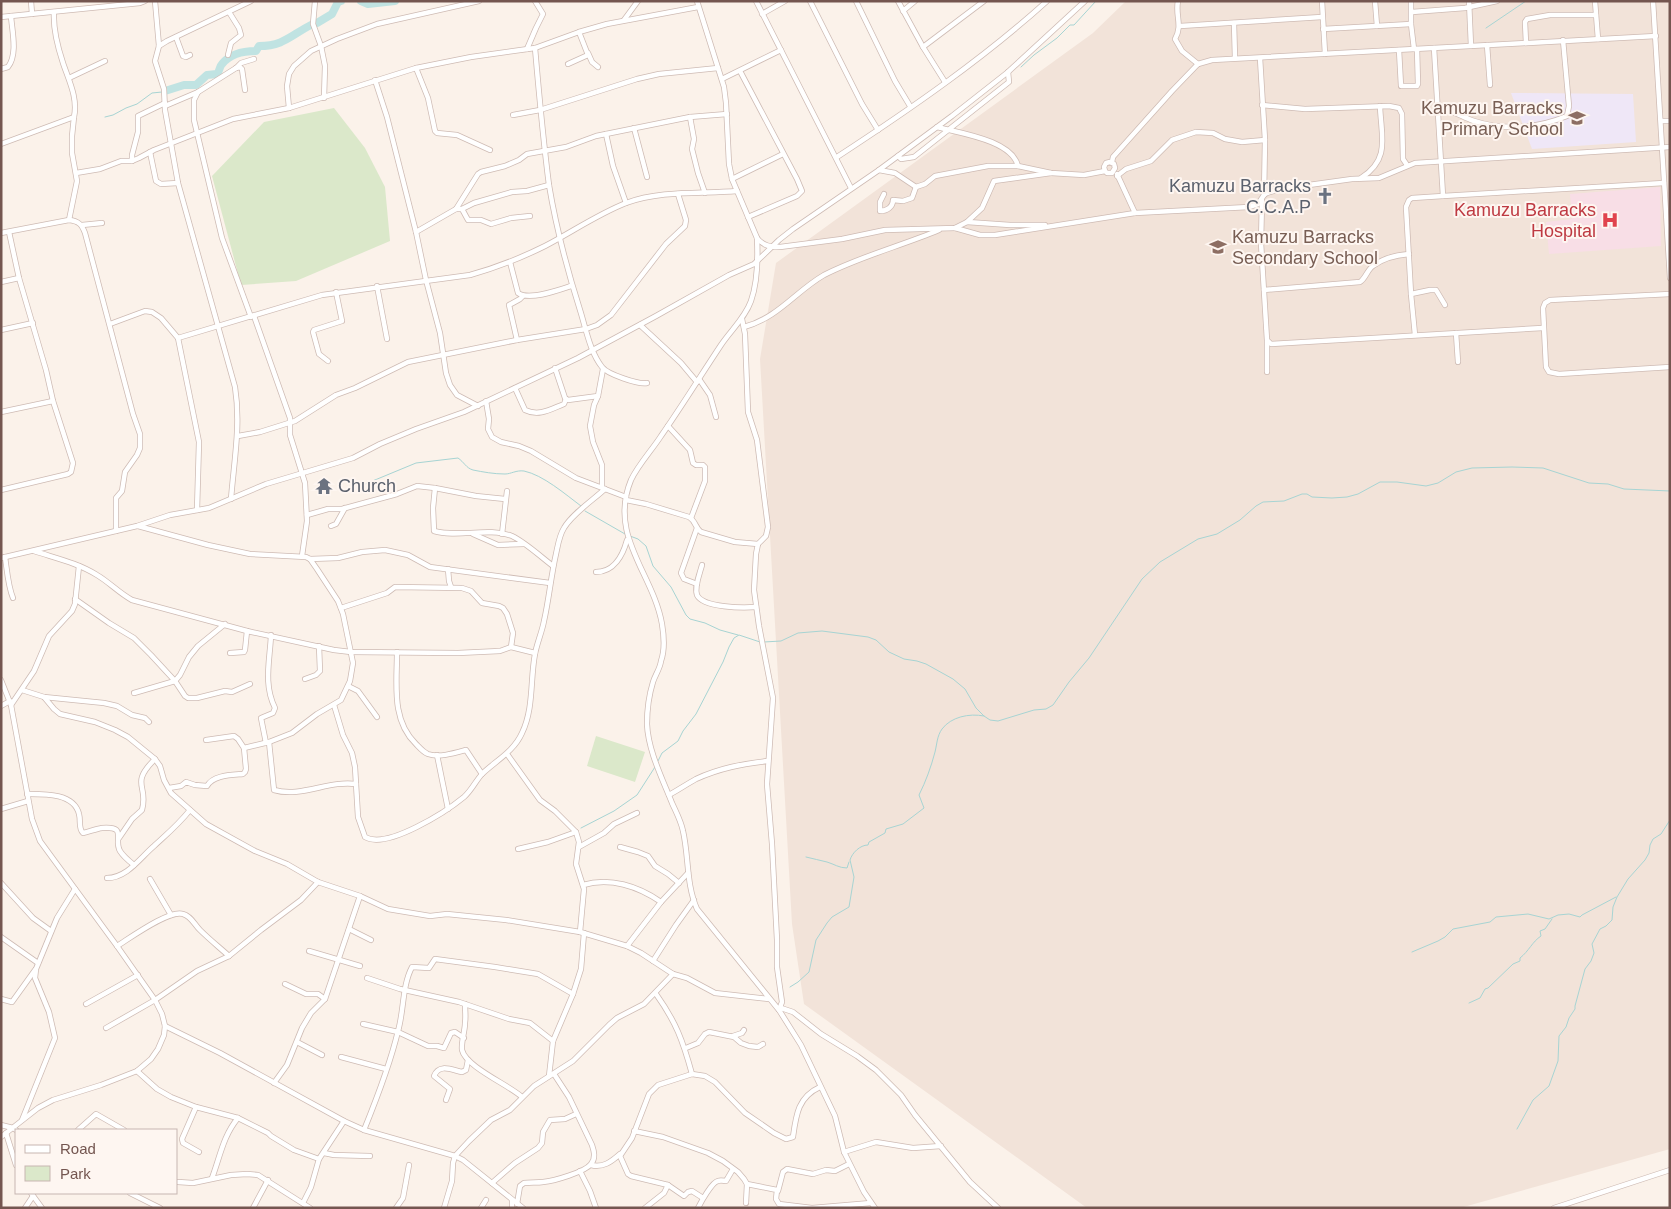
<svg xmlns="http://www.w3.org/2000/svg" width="1671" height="1209" viewBox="0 0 1671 1209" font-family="Helvetica,sans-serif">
	<rect width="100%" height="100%" fill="#fbf2ea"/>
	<!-- residential -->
	<path fill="#f2e3d9" d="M1126,1H1670V1149L1460,1208H1087L804,1004L792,924L760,359L776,263L1093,33Z"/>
	<!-- education -->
	<path fill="#efe7f7" d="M1511,93L1633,94L1636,142L1532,149Z"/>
	<!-- medical -->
	<path fill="#f8dee6" d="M1660,187L1661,246L1549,254L1546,222L1572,219L1570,194Z"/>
	<!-- green -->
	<g fill="#dbe8ca">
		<path d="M334,108L365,148L385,187L390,241L296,281L241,285L212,176L264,122Z"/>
		<path d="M596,736L645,752L635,782L587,766Z"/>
	</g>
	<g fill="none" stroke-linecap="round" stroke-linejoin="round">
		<!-- stream -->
		<g stroke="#a7d4d3" stroke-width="1">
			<path d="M1486,28L1526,1"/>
			<path d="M1021,67L1034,55L1057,38L1070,25H1074L1096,1"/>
			<path d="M105,117L113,115L126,108L137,104L152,93L162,92"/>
			<path d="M358,487L416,463L458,458C464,462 466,468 473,470C483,472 494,474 505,474C511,474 516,470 524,471C543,475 565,494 581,506"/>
			<path d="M585,511L625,534"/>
			<path d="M630,536L638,539L646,546L653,566L671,587L686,615L690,619L705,623L720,630L738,635"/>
			<path d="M764,642L781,641L798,633L822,631L868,637L876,640L889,652L904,659L917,661L926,664L953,679L965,689L976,708L984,716L990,720L998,721L1034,710L1046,709L1053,705L1069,682L1089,658L1142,579L1160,562L1198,539L1217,534L1240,520L1256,506L1263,502L1284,501L1302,494H1307L1312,497L1332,498L1347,497L1358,494L1380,482H1397L1426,486L1438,483L1456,472L1472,468L1512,467L1543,468L1589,483L1608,484L1624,489L1670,491"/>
			<path d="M658,761L662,753L678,741L683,731L696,714L723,662L729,647L734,638L739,635L760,642"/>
			<path d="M581,828L614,811L637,795L655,767"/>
			<path d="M806,857C813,859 820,860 827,862C834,864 839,868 847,868L849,862"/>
			<path d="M1412,952L1438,941L1445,937L1453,929L1490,922L1496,917L1528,914L1549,919L1558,915L1569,914L1580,917L1582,915L1616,897"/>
			<path d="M790,987L798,982L809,972L816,940L827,923L832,917L849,907L854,877L850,860C852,853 860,845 868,845L869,842L885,833L886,829L903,824L924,808L919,795C926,781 931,767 935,752C937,744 937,736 942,729C951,717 969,713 984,716"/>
			<path d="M1469,1003L1480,998L1485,989L1488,988L1513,964L1520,961V958C1529,951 1532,942 1541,936L1540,931L1545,929L1552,919"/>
			<path d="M1517,1129L1533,1100L1549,1086L1558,1061L1559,1036L1566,1027L1569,1018L1575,1009V1006L1585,969L1591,961L1594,953L1592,944L1600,929L1606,926L1612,920L1613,907L1617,897L1628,879L1645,860L1649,853L1650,845L1653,839L1661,834L1670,820"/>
		</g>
		<!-- river -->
		<g stroke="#c0e3e2" stroke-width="8">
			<path d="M361,1L368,4L395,1"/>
			<path d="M317,23L332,14L338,2L341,1"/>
			<path d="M165,91L184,85H196L207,75L217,74C220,71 219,67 222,64C230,54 244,51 256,51L259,46C284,46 291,35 311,25"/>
		</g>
		<!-- minor casing -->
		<g stroke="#cebbb4" stroke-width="6">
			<g id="minor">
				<path d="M31,1L32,14"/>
				<path d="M155,1L159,46L155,61L164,89L165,110L178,183L235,387C241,425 234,461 231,499"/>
				<path d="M315,1L313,24L321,46L325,66L324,98"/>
				<path d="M697,1L724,87L726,103L729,164L732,179L757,238C763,246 771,247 780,247L842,239L885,230L955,228L967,222L982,208L994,181L1051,173"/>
				<path d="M756,1L851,188"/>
				<path d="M810,1L862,104L878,130"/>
				<path d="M856,1L895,81L910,106"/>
				<path d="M898,1L923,47L945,82"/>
				<path d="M1178,1C1175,16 1183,25 1175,39L1182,51L1198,64"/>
				<path d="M1322,1L1325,54"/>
				<path d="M1375,1L1377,26"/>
				<path d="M1411,1V24L1414,49"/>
				<path d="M1469,1L1471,46"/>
				<path d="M1595,1L1598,39"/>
				<path d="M1653,1L1670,278"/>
				<path d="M903,11L915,1"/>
				<path d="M1412,12L1465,8L1497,1"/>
				<path d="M762,14L785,1"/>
				<path d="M1,17L140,3L145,1"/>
				<path d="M624,20L638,1"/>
				<path d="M1234,23L1235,58"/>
				<path d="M1180,26L1322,17"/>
				<path d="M1323,29L1411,24"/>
				<path d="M176,37L183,56L186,57L190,55"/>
				<path d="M1526,43L1525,22L1527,19L1550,15H1596"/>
				<path d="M1487,45L1490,85"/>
				<path d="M159,46L167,41L251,1"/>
				<path d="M923,47L984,1"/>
				<path d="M535,48C539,94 543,139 549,185C556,227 567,269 580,310C586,329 590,352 602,367C607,374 639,385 647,383"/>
				<path d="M1434,48L1443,196"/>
				<path d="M527,49L536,28L543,14L535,1"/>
				<path d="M1399,50L1401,86H1417L1418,84L1417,49"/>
				<path d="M588,53L592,62L598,67"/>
				<path d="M228,55L231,43L241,35L239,28L229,12"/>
				<path d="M1260,58L1265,140L1264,195"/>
				<path d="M568,64L588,55L579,32"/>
				<path d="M236,68L240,67L242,69L245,90"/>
				<path d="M416,68L428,98L435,131L437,133L457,135L490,150"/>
				<path d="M1,69L8,67C18,54 12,31 11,16"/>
				<path d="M740,71L797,179L802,191L797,196L748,217"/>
				<path d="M69,78L105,61"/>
				<path d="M722,79L781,50"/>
				<path d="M375,80L387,117L416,232L426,280L440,333L446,373L450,385L457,395L478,406"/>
				<path d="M198,92L194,100V120L222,238L251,317"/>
				<path d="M1262,105L1305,109L1389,106L1399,108L1402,114L1403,159L1407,165"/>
				<path d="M165,106L198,92L236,68L241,63L254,59"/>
				<path d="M289,108L287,86L289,74L294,66L311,51L337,39L377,24L479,1"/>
				<path d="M1438,109C1451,109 1462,117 1474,121C1505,131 1538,128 1567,116L1569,106L1563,40"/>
				<path d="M513,115L540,110L637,79L659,74L718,68"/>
				<path d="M690,117L694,139L692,149L698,173L705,193"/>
				<path d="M1661,121H1670"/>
				<path d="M937,127C959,133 1012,140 1018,166"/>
				<path d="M634,128L647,177"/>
				<path d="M606,134L613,166L626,203"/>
				<path d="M1,144L74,117C78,98 69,81 63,63C58,48 53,28 54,12"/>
				<path d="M150,152L156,181L161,184L178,183"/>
				<path d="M898,156L901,159L914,157L1009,82L1008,72"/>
				<path d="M837,157C909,110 983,59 1047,1"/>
				<path d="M132,161V155L138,132V116L165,103"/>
				<path d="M1112,162L1113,157L1172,91L1198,64L1212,60L1656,36"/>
				<path d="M879,170L895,173L916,187L925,184L935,176L988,166H1018L1051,173L1084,175L1105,171L1107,173H1112L1115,168L1114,164L1110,162L1106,163L1104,167L1105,171"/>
				<path d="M76,173L100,169L121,161H132L139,158L154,150L233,119L289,108L416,68L471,57L535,48L579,32L607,24L698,7"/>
				<path d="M1117,174L1135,213"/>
				<path d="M1117,176L1126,169L1151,161L1172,140L1196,132L1213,133L1225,139L1242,142L1265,140"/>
				<path d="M1361,178C1391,159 1381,136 1380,106"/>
				<path d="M732,179L783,154"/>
				<path d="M884,194L880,202V211C887,211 893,207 893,200L903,201L912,198L916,187"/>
				<path d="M1262,200L1261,243L1267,340L1271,344L1543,328"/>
				<path d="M456,209H462L474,203L512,192L527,191L549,185"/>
				<path d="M462,209L468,220H481L491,224L511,218L530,216"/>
				<path d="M69,220L77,181L72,153V136L74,117"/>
				<path d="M967,222L1010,225H1045"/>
				<path d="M82,225L102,223"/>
				<path d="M955,228L980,235H995L1135,213L1249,207L1258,204L1264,195L1267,193L1280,189L1352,179L1379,178L1415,163L1670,147"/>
				<path d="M416,232L456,209L478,174L481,172L505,166L519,160L527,154L566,147L596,136L690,117L727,114"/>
				<path d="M1,233L69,220C79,221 82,225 85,233L133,414L140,434V448L137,455L125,472L122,491L116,498V531"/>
				<path d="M757,238C758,258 758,281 751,301C745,318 731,330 721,345C701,375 682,406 661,436C652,450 638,465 631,480C608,536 653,573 662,624C664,636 665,650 661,661C660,669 655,675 653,682C649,695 647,711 647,724C648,750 662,778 672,803C676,812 681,821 683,831C689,857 686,884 697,909L779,1010L801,1045L835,1116L844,1152L864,1192L875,1208"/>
				<path d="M510,262L518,293C529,301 559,290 571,286"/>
				<path d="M1,282L19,278"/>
				<path d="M377,286L387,339"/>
				<path d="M1264,290L1360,282C1366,278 1367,270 1373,266C1382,259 1397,255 1409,254"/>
				<path d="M1411,294L1430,290H1436L1445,305"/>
				<path d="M1670,294L1550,300L1545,303L1543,308L1546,367L1549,372L1559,374L1670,367"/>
				<path d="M254,316L290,418V435L305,483L307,521L302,556"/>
				<path d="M742,319L745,334L748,412L757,440L768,527L766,536L758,544L756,554L754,590L759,626L773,698L767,784L772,844L777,940V967L782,1002L779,1010"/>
				<path d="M110,324L145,311L152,312L161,318L178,338L199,442L197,510"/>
				<path d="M640,325L681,363L697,382"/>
				<path d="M744,327C778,318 796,291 824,275C861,256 901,246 939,230"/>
				<path d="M1,330L33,323"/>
				<path d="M1456,333L1458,362"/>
				<path d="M1415,335L1411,294L1406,207L1409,200L1412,198L1443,196L1664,183"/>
				<path d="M178,338L322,295L470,275C495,268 521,258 545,246C572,232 598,214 626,203C661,190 701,194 737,191"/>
				<path d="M517,340L509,305L520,299L523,296"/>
				<path d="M1267,341V372"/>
				<path d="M328,361L319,354L313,332L314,330L342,321L336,292"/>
				<path d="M555,368L565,398L568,400L598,396L603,369"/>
				<path d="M699,379L710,395L716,417"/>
				<path d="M515,388L525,410C539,417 551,409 564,404L566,399"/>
				<path d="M598,396L594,405L590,426L593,442L602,465V487"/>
				<path d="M486,401L489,419L488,429L492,437L501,442L519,446L531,451L576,478L626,497"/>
				<path d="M1,412L53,401"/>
				<path d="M668,426L690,450L693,463L696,465H703L705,467V481L691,518"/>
				<path d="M238,436L260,432L295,421L336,395L355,388L408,362L517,340L586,329L597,325L611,315L666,244L685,226L686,220L678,194"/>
				<path d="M435,488L433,508L434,531C458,538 488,527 512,536C525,542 541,557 553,566"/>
				<path d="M1,490L68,474L71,472L73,463L53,401L46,370L19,278L9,232"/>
				<path d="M626,500L646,504L689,517C696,521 695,528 701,532L735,542L758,544"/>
				<path d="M307,515L328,509H342L397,494L417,486L435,488L476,496L505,499"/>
				<path d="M138,526L208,545L250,554L306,557L310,559L317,569L338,601L343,614L353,663L350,681L341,700L317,714L292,733L269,742L244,748L238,739L234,736L206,740"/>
				<path d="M331,526L336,524L345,508"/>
				<path d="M697,528L681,573L684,579L697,584"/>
				<path d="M473,534L498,545L524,544"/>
				<path d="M502,534L507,491"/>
				<path d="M34,551C55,558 78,563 97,575C109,582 119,593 132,600L247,631L334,650L351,652L458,653L500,651L511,647L535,653"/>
				<path d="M5,557C7,570 8,586 13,598"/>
				<path d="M1,558L137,526L170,515L209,508L266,484L353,458L380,444L416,429L464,412L578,358L656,316L729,275L754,264L779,240L793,229L879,170L952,116L1008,72L1085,1"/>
				<path d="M310,559L338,558L362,552L385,550L408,555L430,567L550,583"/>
				<path d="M702,565C700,573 694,587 697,595C703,608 744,608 756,607"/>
				<path d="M448,569L449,581L451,587"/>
				<path d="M596,572C614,572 623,555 627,540"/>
				<path d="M75,599L109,623L134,638L151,655L175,681L185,696L188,698H197L225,691L232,692L250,684"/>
				<path d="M341,608L387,593L395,587L462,588L471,591L482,603L499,606L503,608L507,614L513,633L511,647"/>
				<path d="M397,652C397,684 391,720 416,744C419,747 423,752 428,754C439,758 455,753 466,750L482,774"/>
				<path d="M230,653L244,652L245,650L247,631"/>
				<path d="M305,679L316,675L320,671L319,646"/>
				<path d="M1,680L11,705L32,819L40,841L117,946L155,1000L162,1014L165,1026L164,1035L158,1049L151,1059L137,1071L101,1085L53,1100L38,1108L1,1137"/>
				<path d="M348,686L358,691L377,717"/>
				<path d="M22,690L44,697L54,709L60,714L95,722L115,730L128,737L155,759L160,766L164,780L171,793L206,824L255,851L287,864L318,882L360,896L388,909L430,916L447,914L506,920L580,932L627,946L641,953L673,974L687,978L715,993L769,999"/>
				<path d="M134,693L175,681L180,675L189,657L198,646L225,624"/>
				<path d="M44,697L104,703L117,706L132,715L145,718L149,722"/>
				<path d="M11,705L34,671L49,636L72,611L75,604L79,566"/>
				<path d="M334,705L343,735L352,753L355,767L358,817L365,837C387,850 447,811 464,797C472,790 476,780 483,773C497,760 514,751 522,733C534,708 530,680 535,654C537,643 542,632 544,621C549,599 551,576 556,554C558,545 559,536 564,528C572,514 593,500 605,489"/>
				<path d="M1,706L10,701"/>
				<path d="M269,742L274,790C301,798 329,780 356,784"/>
				<path d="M266,743L261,718L273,713L275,708C263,684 270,660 271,635"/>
				<path d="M507,754L540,800L555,811L576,832L579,842L576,864L584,889L580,932"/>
				<path d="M437,755L448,809"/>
				<path d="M169,788L181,786L186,782L195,785L207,786C213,775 231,775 243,774L245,772L246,769L244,748"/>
				<path d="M27,794C44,794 74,793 79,814C81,821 78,828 83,833C89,832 95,829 102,828C128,826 113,839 120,851C123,856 129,861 134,865"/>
				<path d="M669,795C678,790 687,784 696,779C720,768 742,764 768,761"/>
				<path d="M1,809L28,801"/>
				<path d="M119,838L132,819L142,810C149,785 129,785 155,759"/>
				<path d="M579,847L604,833L614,824L637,813"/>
				<path d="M620,847L638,852L648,856L655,866L668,874L679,883"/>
				<path d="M518,849L548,842L576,832"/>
				<path d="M107,878C127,878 140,858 154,846C167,834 178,825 190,810"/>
				<path d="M150,879L171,915"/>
				<path d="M1,883L33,918L51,931"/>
				<path d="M583,885C610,877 638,886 661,902"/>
				<path d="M349,929L371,940"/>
				<path d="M1,937L38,963"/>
				<path d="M117,946C130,938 170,909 183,914C191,916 194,924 200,930C209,939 219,947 229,956"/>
				<path d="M627,946L661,902L688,873"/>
				<path d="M309,951L360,966"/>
				<path d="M653,961L676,925L694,900"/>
				<path d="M367,978L400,989L459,1002L509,1019L530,1023L553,1041"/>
				<path d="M285,984L306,994H318L325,999"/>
				<path d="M656,994C676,1022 683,1041 692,1074"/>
				<path d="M1,999L12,1002L35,970"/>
				<path d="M86,1004L138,975"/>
				<path d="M465,1004C465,1010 466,1017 465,1023C465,1031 461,1042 462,1050C466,1067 509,1085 522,1097"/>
				<path d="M781,1008L793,1012L821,1034L857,1056L876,1070L901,1095L915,1115L970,1182L998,1208"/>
				<path d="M363,1024L398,1032L428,1046H437L444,1048L451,1033L455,1032L464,1038"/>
				<path d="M165,1026L220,1053L344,1121L364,1130L455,1156L463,1160L523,1208"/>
				<path d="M106,1028L155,1000L197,971L229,956L261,930L301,900L318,882"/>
				<path d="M733,1036L742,1033L744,1030"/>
				<path d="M297,1042L322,1055"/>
				<path d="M686,1048L698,1043L705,1034L709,1032L734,1037L741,1043L749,1046L758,1047L763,1044"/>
				<path d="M341,1057L386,1069"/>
				<path d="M137,1071L157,1089L171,1097L196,1107L238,1118L268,1133L271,1136L294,1150L319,1159"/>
				<path d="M549,1076L553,1041L573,994L581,969L584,933"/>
				<path d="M274,1083L287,1065L302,1028L311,1013L325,999L360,896"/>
				<path d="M446,1100L450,1089L434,1076C439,1063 452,1070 462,1072L466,1070L468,1060"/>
				<path d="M196,1107L182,1139L183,1143L199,1152"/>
				<path d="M22,1120L55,1038L49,1012L35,978L36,969L57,918L75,889"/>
				<path d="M1,1125L13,1128L16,1130"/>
				<path d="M78,1130L96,1114L124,1130"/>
				<path d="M364,1130C377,1098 390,1065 398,1031C404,1011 402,986 412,967L429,968L435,959L495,967L538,974L573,994"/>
				<path d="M634,1131L663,1137L708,1153L723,1161L738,1172L744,1179L747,1184L746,1203"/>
				<path d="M6,1133L16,1165"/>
				<path d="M844,1152L876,1142L913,1148L941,1146"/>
				<path d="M324,1153L334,1155L370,1156"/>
				<path d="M591,1165C603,1168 611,1162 620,1154"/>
				<path d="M580,1171L590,1191L596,1208"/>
				<path d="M212,1178C220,1157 223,1136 238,1118"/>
				<path d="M178,1182L193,1183L231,1175L247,1174L258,1175L310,1208"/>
				<path d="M492,1183L515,1163L538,1148L542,1143L543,1132L550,1120L565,1119L576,1114"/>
				<path d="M747,1184L777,1190L776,1199L779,1204L812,1208L871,1203"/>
				<path d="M778,1191L783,1172L787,1169L813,1174L826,1170L835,1171L849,1164"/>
				<path d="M31,1193L42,1208"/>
				<path d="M130,1193L160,1208"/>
				<path d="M703,1198L692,1191L688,1192L684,1196L668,1185L631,1176L628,1174L620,1156L632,1138L649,1094L658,1085L692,1074L705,1076L715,1082L745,1113L774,1133L786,1139L793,1137C796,1115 798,1097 820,1087"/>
				<path d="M303,1203L311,1187L319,1159L344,1121"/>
				<path d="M517,1204L520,1186L524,1183C530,1182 537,1183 543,1182C554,1181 585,1172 591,1164C596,1158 594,1151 592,1145L569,1097L554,1074"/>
				<path d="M25,1208L33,1196"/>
				<path d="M253,1208L268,1180"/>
				<path d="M396,1208L403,1198L409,1165"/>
				<path d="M444,1208L452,1181L453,1163L455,1156L469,1141L491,1120L510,1110L534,1086L573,1061L609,1025L617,1018L644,1004L673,974"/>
				<path d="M481,1208L486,1200"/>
				<path d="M512,1208V1200"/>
				<path d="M645,1208L664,1193L668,1185"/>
				<path d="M698,1208C701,1202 712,1182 718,1181C721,1180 724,1181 726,1181L733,1169"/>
				<path d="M1554,1208L1670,1170"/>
			</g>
		</g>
		<!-- minor -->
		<use href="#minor" stroke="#fff" stroke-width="4.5"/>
	</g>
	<!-- icons -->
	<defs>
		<g id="school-bare" transform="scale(1.35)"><path d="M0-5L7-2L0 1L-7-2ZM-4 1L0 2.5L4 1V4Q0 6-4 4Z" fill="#8d6e63" stroke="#fef6f1" stroke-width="2.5" paint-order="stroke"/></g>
		<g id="church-bare" transform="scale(1.35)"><path d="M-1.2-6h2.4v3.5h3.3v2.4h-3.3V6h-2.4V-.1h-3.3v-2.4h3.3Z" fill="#6b7280" stroke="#fef6f1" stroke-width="2.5" paint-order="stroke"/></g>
		<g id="hospital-bare" transform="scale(1.35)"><path d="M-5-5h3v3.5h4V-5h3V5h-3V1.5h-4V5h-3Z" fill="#e0444e" stroke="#fef6f1" stroke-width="2.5" paint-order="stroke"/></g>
		<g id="temple-bare" transform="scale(1.35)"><path d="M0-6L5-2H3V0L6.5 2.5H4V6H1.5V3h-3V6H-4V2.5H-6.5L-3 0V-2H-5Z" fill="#6b7280" stroke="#fef6f1" stroke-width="2.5" paint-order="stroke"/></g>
	</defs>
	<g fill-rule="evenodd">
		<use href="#school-bare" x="1577" y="118"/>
		<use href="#church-bare" x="1325" y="196"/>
		<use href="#hospital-bare" x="1610" y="220"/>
		<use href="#school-bare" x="1218" y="247"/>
		<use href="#temple-bare" x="324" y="486"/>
	</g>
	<g text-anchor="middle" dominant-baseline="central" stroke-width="4" stroke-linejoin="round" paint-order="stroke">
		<!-- education labels -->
		<g font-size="18" fill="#785e54" stroke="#fef6f1" text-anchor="end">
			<text x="1563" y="108">Kamuzu Barracks<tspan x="1563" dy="21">Primary School</tspan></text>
			<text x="1232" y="237" text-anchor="start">Kamuzu Barracks<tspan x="1232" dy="21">Secondary School</tspan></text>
		</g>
		<!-- worship labels -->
		<g font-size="18" fill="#5b616d" stroke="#fef6f1" text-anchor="end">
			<text x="1311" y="186">Kamuzu Barracks<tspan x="1311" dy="21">C.C.A.P</tspan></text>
			<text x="338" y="486" text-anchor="start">Church</text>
		</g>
		<!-- health labels -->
		<g font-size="18" fill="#be3a42" stroke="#fef6f1" text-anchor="end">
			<text x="1596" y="210">Kamuzu Barracks<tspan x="1596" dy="21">Hospital</tspan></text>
		</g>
	</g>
	<!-- border -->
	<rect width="1671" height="1209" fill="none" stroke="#745650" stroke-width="5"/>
	<!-- legend -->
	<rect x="15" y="1129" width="162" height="65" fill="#fef6f1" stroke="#c7b6b1"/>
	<rect x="25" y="1145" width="25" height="8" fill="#ffffff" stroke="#c7b6b1"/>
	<text x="60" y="1154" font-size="15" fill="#745650">Road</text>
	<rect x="25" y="1166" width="25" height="15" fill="#dbe8ca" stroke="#c7b6b1"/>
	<text x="60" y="1179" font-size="15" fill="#745650">Park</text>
</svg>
